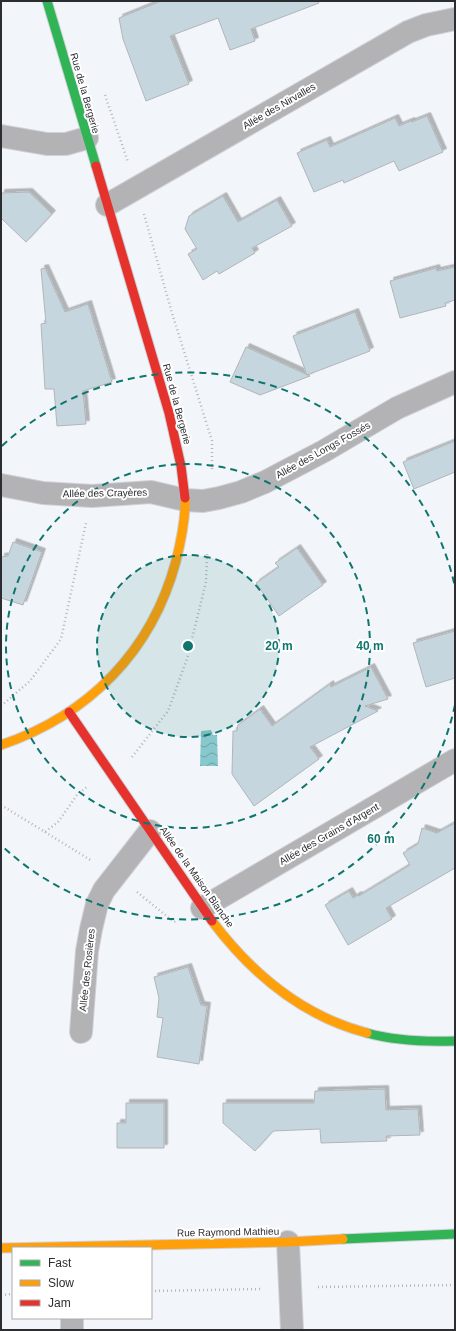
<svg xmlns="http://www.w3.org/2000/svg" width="456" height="1331" viewBox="0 0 456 1331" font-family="Arial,sans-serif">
	<defs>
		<pattern id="water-waves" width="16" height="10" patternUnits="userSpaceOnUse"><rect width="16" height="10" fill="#86c8cc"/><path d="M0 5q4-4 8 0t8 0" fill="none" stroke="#6ea3a6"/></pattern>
		<filter id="shadow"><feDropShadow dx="3.5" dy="-3.5" stdDeviation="0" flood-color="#0004"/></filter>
	</defs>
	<rect width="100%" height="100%" fill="#f2f5fa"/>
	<!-- water -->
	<path fill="url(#water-waves)" d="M211,730L213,735H217L218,766H200L201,731Z"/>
	<!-- building -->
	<g fill="#c6d6de" stroke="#b2b5b8" filter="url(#shadow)">
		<path d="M161,1H318L319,3L251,29L255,41L230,50L218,18L170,36L189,84L146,101L123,39L119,18Z"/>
		<path d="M427,116L443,152L399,171L394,161L344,183L343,180L314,192L297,153L327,140L330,147L395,118L399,126L411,121L412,122Z"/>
		<path d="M29,192L52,214L26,242L1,218V193Z"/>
		<path d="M223,196L238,222L277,200L292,226L252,248L255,253L219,274L217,271L203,280L188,254L197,249L185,229L189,216Z"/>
		<path d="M455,267V300L445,303L446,306L400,318L390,281L436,268L437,271Z"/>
		<path d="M45,268L65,312L88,304L112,382L83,391L86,424L57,426L54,389H45L41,324L46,323L41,269Z"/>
		<path d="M355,312L370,351L307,375L293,336Z"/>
		<path d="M246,347L310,376L260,395L230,382Z"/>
		<path d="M455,441V472L414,489L403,462Z"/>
		<path d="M13,542L42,552L23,605L1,598V557L8,556Z"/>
		<path d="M297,548L323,585L279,616L256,583L279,567L275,563Z"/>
		<path d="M455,631V678L426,687L413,643Z"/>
		<path d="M371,667L388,699L365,706L378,711L310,747L319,759L254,806L232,774L233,731H237L238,725L260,709L272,726L330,684L331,687Z"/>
		<path d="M455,823V868L386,908L392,919L348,945L325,905L349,891L353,898L358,895L359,896L410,865L403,853L418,844L422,828L437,833Z"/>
		<path d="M188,967L201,1005L207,1006L199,1064L157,1057L163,1018L157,1017L159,998L154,977Z"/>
		<path d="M385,1089L386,1110L418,1109L420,1135L386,1136L387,1141L321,1143L320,1129L273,1131L255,1151L223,1123V1103H314L315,1091Z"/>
		<path d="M126,1103H164V1148H117V1123H126Z"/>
	</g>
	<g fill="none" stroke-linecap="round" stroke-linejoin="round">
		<!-- street casing -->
		<g stroke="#cfd1d5" stroke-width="24">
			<g id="street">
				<path d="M1,136L47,144H66L87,138"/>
				<path d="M107,205L408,32L426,25L455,19"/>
				<path d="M1,485L43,493L92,496L151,492L185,500L203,501L219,498L241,492L265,482L324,451L397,408L455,382"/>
				<path d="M202,908L455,760"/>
				<path d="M81,1032L87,951L91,929L97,904L104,890L150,831"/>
				<path d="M288,1242L292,1330"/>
				<path d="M72,1318V1330"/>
			</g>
		</g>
		<!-- fast casing -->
		<g stroke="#cfd1d5" stroke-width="11">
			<g id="fast">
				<path d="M47,1L96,166"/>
				<path d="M367,1033C396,1041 425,1042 455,1041"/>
				<path d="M343,1239L455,1234"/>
			</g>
		</g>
		<!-- slow casing -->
		<g stroke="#cfd1d5" stroke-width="11">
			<g id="slow">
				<path d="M1,745C89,715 152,651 176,561C181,541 186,519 185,498"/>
				<path d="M212,921C252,974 302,1016 367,1033"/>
				<path d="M1,1248L288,1242L343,1239"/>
			</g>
		</g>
		<!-- jam casing -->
		<g stroke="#cfd1d5" stroke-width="11">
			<g id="jam">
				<path d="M96,166L169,413L181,466L185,498"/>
				<path d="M69,712L212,921"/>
			</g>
		</g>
		<!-- path -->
		<g stroke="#b6b7b9" stroke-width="2.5" stroke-dasharray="1 3" stroke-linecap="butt">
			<path d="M105,95L128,162"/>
			<path d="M144,214L172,313L212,441V472"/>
			<path d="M1,706L30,681L61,639L86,523"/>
			<path d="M132,757L168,711L187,659L206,582L207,554"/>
			<path d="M1,805L45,832L58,822L77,795L88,786"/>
			<path d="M45,832L92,861"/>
			<path d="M137,892L174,922L178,920"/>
			<path d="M318,1287L455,1285"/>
			<path d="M151,1291L263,1289"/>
			<path d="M1,1295L13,1294"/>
		</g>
		<!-- street -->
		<use href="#street" stroke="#b3b3b5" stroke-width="22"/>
		<!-- fast -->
		<use href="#fast" stroke="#30b455" stroke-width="9"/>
		<!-- slow -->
		<use href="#slow" stroke="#ff9f0a" stroke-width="9"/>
		<!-- jam -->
		<use href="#jam" stroke="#e5322d" stroke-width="9"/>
	</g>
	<!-- distance rings -->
	<circle cx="188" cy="646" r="91" fill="#0f766e" fill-opacity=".12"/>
	<g fill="none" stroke="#0f766e" stroke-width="2" stroke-dasharray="7 5">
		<circle cx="188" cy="646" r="91"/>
		<circle cx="188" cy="646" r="182"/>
		<path d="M455 705A273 273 0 0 1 2 846M2 446A273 273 0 0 1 455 587"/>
	</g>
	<g text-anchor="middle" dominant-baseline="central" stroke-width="4" stroke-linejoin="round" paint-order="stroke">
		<!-- street labels -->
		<g font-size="10" fill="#2c2d31" stroke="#fff">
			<text transform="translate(85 93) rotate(74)">Rue de la Bergerie</text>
			<text transform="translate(279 106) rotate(-30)">Allée des Nirvalles</text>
			<text transform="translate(177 404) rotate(75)">Rue de la Bergerie</text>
			<text transform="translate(323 450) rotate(-29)">Allée des Longs Fossés</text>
			<text transform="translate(105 493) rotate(-1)">Allée des Crayères</text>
			<text transform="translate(329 834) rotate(-30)">Allée des Grains d'Argent</text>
			<text transform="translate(197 877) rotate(55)">Allée de la Maison Blanche</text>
			<text transform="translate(87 970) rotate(-84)">Allée des Rosières</text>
			<text transform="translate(228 1232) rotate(-1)">Rue Raymond Mathieu</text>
		</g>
	</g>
	<circle cx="188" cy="646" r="6" fill="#0f766e" stroke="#fff" stroke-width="2"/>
	<g font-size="12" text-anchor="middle" font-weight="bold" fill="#0f766e" stroke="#fff" stroke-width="4" stroke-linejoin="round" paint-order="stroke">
		<text x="279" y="650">20 m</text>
		<text x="370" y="650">40 m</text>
		<text x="381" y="843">60 m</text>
	</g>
	<!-- border -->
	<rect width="456" height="1331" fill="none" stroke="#2c2d31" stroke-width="4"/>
	<!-- legend -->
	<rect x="12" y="1247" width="140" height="72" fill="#ffffff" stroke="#ababad"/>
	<rect x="20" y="1260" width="20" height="6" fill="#30b455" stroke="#ababad"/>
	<text x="48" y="1267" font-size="12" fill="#2c2d31">Fast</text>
	<rect x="20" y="1280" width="20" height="6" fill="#ff9f0a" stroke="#ababad"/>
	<text x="48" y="1287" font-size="12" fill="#2c2d31">Slow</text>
	<rect x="20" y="1300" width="20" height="6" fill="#e5322d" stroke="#ababad"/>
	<text x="48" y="1307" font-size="12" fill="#2c2d31">Jam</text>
</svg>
